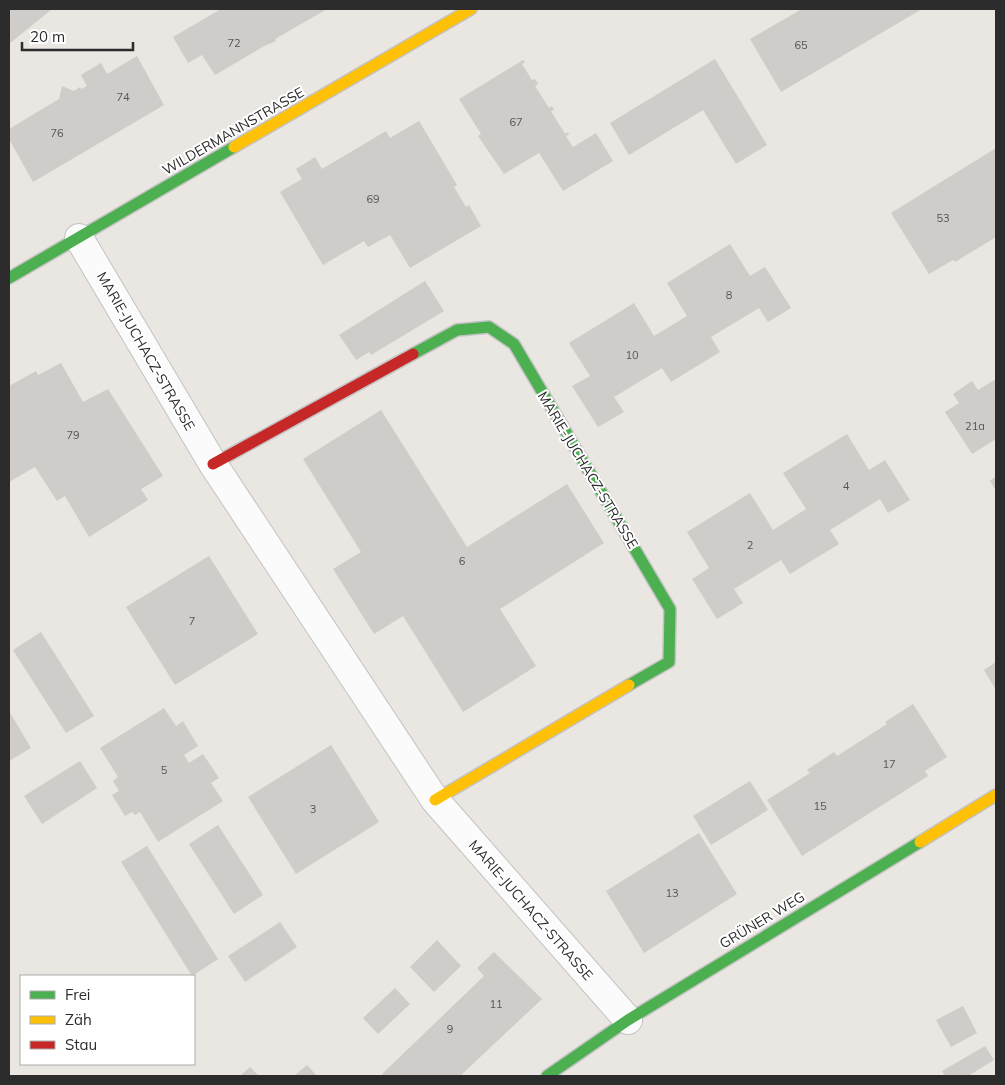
<svg xmlns="http://www.w3.org/2000/svg" width="1005" height="1085" viewBox="0 0 1005 1085" font-family="Mulish,sans-serif">
	<rect width="100%" height="100%" fill="#eae6e2"/>
	<!-- building -->
	<g fill="#cfccc9">
		<path d="M9,9H52L9,44Z"/>
		<path d="M221,9H327L275,39L276,41L267,45H266L215,75L202,55L188,63L173,37Z"/>
		<path d="M802,9H922L781,92L750,39Z"/>
		<path d="M137,56L164,105L33,182L9,139V129L59,99L62,86L74,91L80,87L81,89L87,86L81,75L101,63L107,74Z"/>
		<path d="M715,59L767,145L736,164L703,110L629,155L610,123Z"/>
		<path d="M523,60L525,62L522,64L532,80L535,79L538,84L535,86L549,108L552,106L554,110L551,111L565,134L568,132L569,134L566,136L573,147L596,133L613,161L563,191L539,153L504,174L478,136L481,134L459,99Z"/>
		<path d="M419,121L457,185L454,187L466,207L469,205L481,226L410,268L390,235L368,247L364,241L323,265L280,192L302,179L296,169L315,157L322,169L386,131L390,138Z"/>
		<path d="M996,148V237L955,262L953,260L929,274L891,213Z"/>
		<path d="M730,244L750,276L765,267L791,308L768,322L759,308L711,337L720,352L671,382L662,368L614,397L624,412L598,427L572,386L590,376L569,343L634,303L654,336L687,316L667,283Z"/>
		<path d="M425,281L444,311L371,355L369,352L356,360L339,335Z"/>
		<path d="M61,363L83,402L108,389L163,476L141,489L148,500L89,537L65,496L57,501L35,467L9,482V386L36,371L38,375Z"/>
		<path d="M996,379V439L972,454L945,412L959,403L953,394L972,381L978,390Z"/>
		<path d="M381,410L467,547L567,484L604,543L500,609L536,666L463,712L403,616L374,634L333,569L361,552L303,459Z"/>
		<path d="M847,434L869,470L885,460L910,500L888,513L880,499L830,530L839,544L790,574L781,560L734,589L743,603L717,619L692,579L709,568L687,532L750,493L773,530L806,509L783,473Z"/>
		<path d="M996,476V491L990,481Z"/>
		<path d="M209,556L258,634L175,685L126,607Z"/>
		<path d="M41,632L94,716L66,733L13,650Z"/>
		<path d="M996,662V690L984,670Z"/>
		<path d="M913,704L947,757L925,771L928,776L802,856L767,800L810,773L807,770L834,752L837,756L887,724L885,722Z"/>
		<path d="M164,708L176,726L183,721L198,746L184,755L189,763L203,754L219,778L211,783L223,801L158,842L140,812L135,815L132,812L125,816L112,795L119,791L113,781L118,777L100,748Z"/>
		<path d="M9,711L31,748L9,761Z"/>
		<path d="M331,745L379,822L296,874L248,797Z"/>
		<path d="M80,761L97,788L42,824L24,796Z"/>
		<path d="M750,781L768,810L711,845L693,816Z"/>
		<path d="M218,825L263,895L234,914L189,844Z"/>
		<path d="M699,833L737,894L644,953L606,891Z"/>
		<path d="M147,846L218,959L192,976L121,862Z"/>
		<path d="M280,922L297,947L245,982L228,956Z"/>
		<path d="M437,940L461,966L434,992L410,967Z"/>
		<path d="M494,952L542,999L460,1076H385L382,1074L484,976L477,968Z"/>
		<path d="M395,988L410,1004L378,1034L363,1018Z"/>
		<path d="M963,1006L977,1033L951,1047L936,1020Z"/>
		<path d="M985,1046L994,1060L968,1076H945L942,1071Z"/>
		<path d="M307,1065L317,1076H294Z"/>
		<path d="M250,1067L259,1076H240Z"/>
	</g>
	<g fill="none" stroke-linecap="round" stroke-linejoin="round">
		<!-- street casing -->
		<g stroke="#c3c3c3" stroke-width="30">
			<path id="street" d="M79,238L213,464L435,800L628,1020"/>
		</g>
		<!-- fast casing -->
		<g stroke="#c3c3c3" stroke-width="14">
			<g id="fast">
				<path d="M9,278L234,147"/>
				<path d="M413,354L457,330L489,327L514,344L670,609L669,662L629,685"/>
				<path d="M547,1076L628,1020L920,842"/>
			</g>
		</g>
		<!-- slow casing -->
		<g stroke="#c3c3c3" stroke-width="14">
			<g id="slow">
				<path d="M234,147L471,9"/>
				<path d="M435,800L629,685"/>
				<path d="M920,842L996,795"/>
			</g>
		</g>
		<!-- jam casing -->
		<g stroke="#c3c3c3" stroke-width="14">
			<path id="jam" d="M213,464L413,354"/>
		</g>
		<!-- street -->
		<use href="#street" stroke="#fcfbfb" stroke-width="28"/>
		<!-- fast -->
		<use href="#fast" stroke="#4caf50" stroke-width="11"/>
		<!-- slow -->
		<use href="#slow" stroke="#ffc107" stroke-width="11"/>
		<!-- jam -->
		<use href="#jam" stroke="#c62828" stroke-width="11"/>
	</g>
	<g text-anchor="middle" dominant-baseline="central" stroke-width="4" stroke-linejoin="round" paint-order="stroke">
		<!-- number labels -->
		<g font-size="11" fill="#565655">
			<text x="234" y="43">72</text>
			<text x="801" y="45">65</text>
			<text x="123" y="97">74</text>
			<text x="516" y="122">67</text>
			<text x="57" y="133">76</text>
			<text x="373" y="199">69</text>
			<text x="943" y="218">53</text>
			<text x="729" y="295">8</text>
			<text x="632" y="355">10</text>
			<text x="975" y="426">21a</text>
			<text x="73" y="435">79</text>
			<text x="846" y="486">4</text>
			<text x="750" y="545">2</text>
			<text x="462" y="561">6</text>
			<text x="192" y="621">7</text>
			<text x="889" y="764">17</text>
			<text x="164" y="770">5</text>
			<text x="820" y="806">15</text>
			<text x="313" y="809">3</text>
			<text x="672" y="893">13</text>
			<text x="496" y="1004">11</text>
			<text x="450" y="1029">9</text>
		</g>
		<!-- street labels -->
		<g font-size="14" fill="#2c2c2c" stroke="#fff">
			<text transform="translate(233 131) rotate(-30)">WILDERMANNSTRASSE</text>
			<text transform="translate(146 351) rotate(60)">MARIE-JUCHACZ-STRASSE</text>
			<text transform="translate(588 470) rotate(59)">MARIE-JUCHACZ-STRASSE</text>
			<text transform="translate(531 910) rotate(49)">MARIE-JUCHACZ-STRASSE</text>
			<text transform="translate(762 920) rotate(-31)">GRÜNER WEG</text>
		</g>
	</g>
	<!-- border -->
	<rect width="1005" height="1085" fill="none" stroke="#2c2c2c" stroke-width="20"/>
	<!-- legend -->
	<rect x="20" y="975" width="175" height="90" fill="#ffffff" stroke="#ababab"/>
	<rect x="30" y="991" width="25" height="8" fill="#4caf50" stroke="#ababab"/>
	<text x="65" y="1000" font-size="15" fill="#2c2c2c">Frei</text>
	<rect x="30" y="1016" width="25" height="8" fill="#ffc107" stroke="#ababab"/>
	<text x="65" y="1025" font-size="15" fill="#2c2c2c">Zäh</text>
	<rect x="30" y="1041" width="25" height="8" fill="#c62828" stroke="#ababab"/>
	<text x="65" y="1050" font-size="15" fill="#2c2c2c">Stau</text>
	<!-- scale -->
	<path d="M22 42v8h111v-8" fill="none" stroke="#2c2c2c" stroke-width="2.5"/>
	<text x="30" y="42" font-size="15" fill="#2c2c2c" stroke="#ffffff" stroke-width="4" paint-order="stroke">20 m</text>
</svg>
